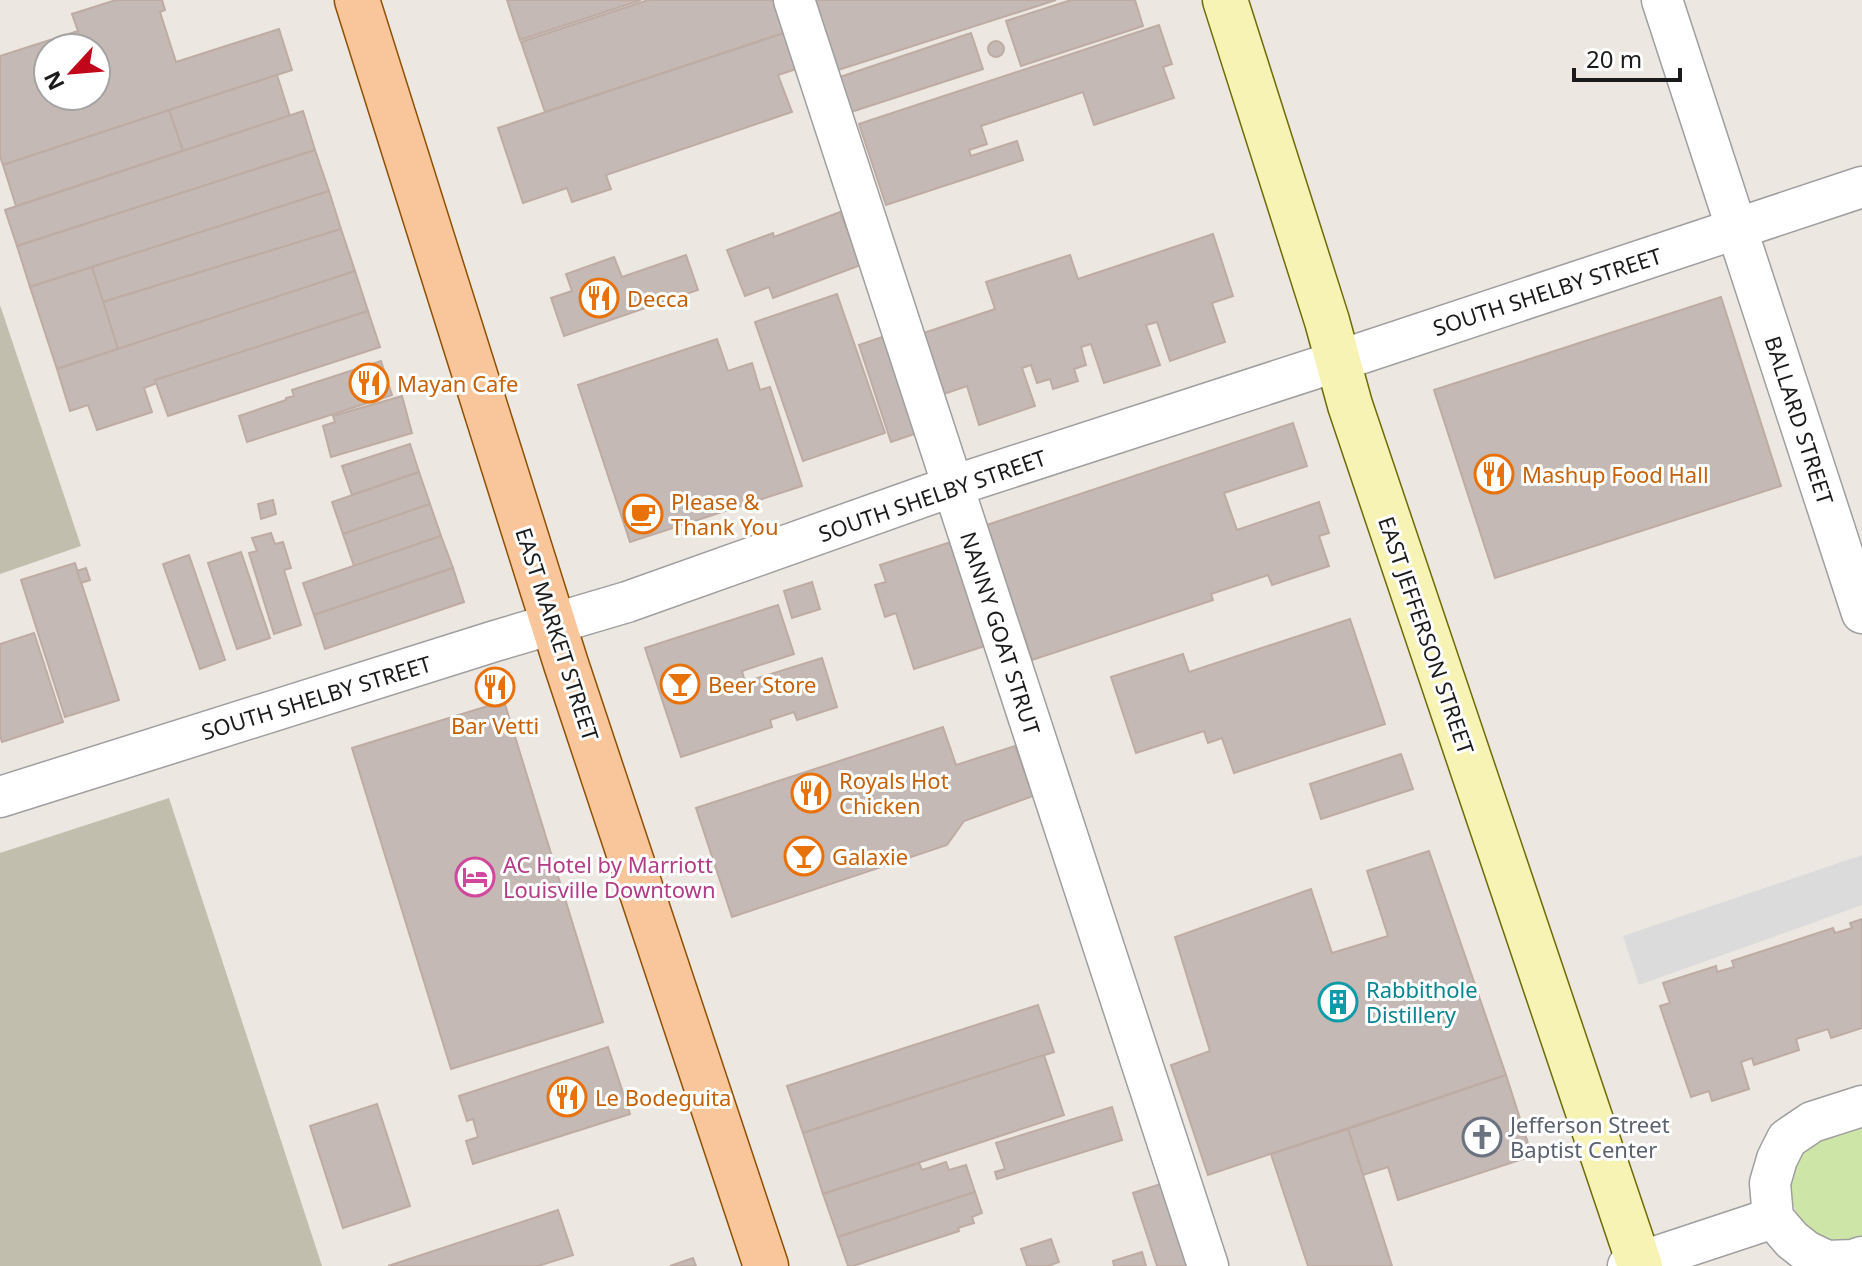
<svg xmlns="http://www.w3.org/2000/svg" width="1862" height="1266" viewBox="0 0 1862 1266" font-family="'Noto Sans',sans-serif">
	<rect width="100%" height="100%" fill="#ede7e1"/>
	<!-- construction -->
	<g fill="#c1bead">
		<path d="M0,305L81,546L0,574Z"/>
		<path d="M169,798L322,1266H0V853Z"/>
	</g>
	<!-- grass -->
	<path fill="#cde6a7" d="M1862,1124V1239C1852,1242 1836,1245 1825,1241C1795,1230 1780,1184 1798,1157C1801,1153 1805,1146 1810,1143C1822,1135 1847,1129 1862,1124Z"/>
	<!-- parking -->
	<path fill="#dbdbdb" d="M1862,855V905L1639,985L1623,936Z"/>
	<!-- building -->
	<g fill="#c4b9b4" stroke="#beaca4" stroke-width="2" fill-rule="evenodd">
		<path d="M116,0H162L165,10L160,12L176,62L279,29L292,70L3,165L0,156V56L78,31L72,14ZM48,48H96V96H48Z"/>
		<path d="M507,0H641L520,40Z"/>
		<path d="M648,0H776L787,32L545,112L521,42Z"/>
		<path d="M809,0H1056L832,72Z"/>
		<path d="M1071,0H1135L1143,26L1021,66L1006,21Z"/>
		<path d="M1159,25L1172,64L1163,67L1174,98L1094,125L1083,92L981,126L987,144L969,150L971,156L1017,141L1023,160L886,205L859,124Z"/>
		<path d="M787,32L799,68L778,75L792,112L606,175L611,189L572,202L567,188L523,203L498,128Z"/>
		<path d="M971,33L983,69L842,115L831,80Z"/>
		<circle cx="996" cy="49" r="8"/>
		<path d="M277,75L290,116L183,151L169,110Z"/>
		<path d="M169,110L183,151L16,206L3,165Z"/>
		<path d="M303,111L315,150L17,246L5,210Z"/>
		<path d="M315,150L329,191L30,287L17,246Z"/>
		<path d="M329,191L341,229L103,302L92,267Z"/>
		<path d="M840,212L861,265L773,298L769,287L745,296L727,250L773,233L774,237Z"/>
		<path d="M341,229L355,271L118,349L103,302Z"/>
		<path d="M1213,234L1233,296L1212,303L1225,342L1170,361L1157,322L1146,325L1160,365L1104,383L1091,344L1081,347L1086,365L1074,369L1078,381L1053,389L1050,379L1037,383L1031,365L1022,368L1035,406L979,425L967,386L941,395L921,334L995,309L986,282L1070,255L1078,279Z"/>
		<path d="M686,255L698,290L564,336L551,298L572,291L566,274L614,257L622,277Z"/>
		<path d="M92,267L118,349L57,369L30,287Z"/>
		<path d="M355,271L368,311L155,380L157,383L144,388L152,412L97,430L88,405L70,411L57,369Z"/>
		<path d="M837,294L885,433L803,461L755,322Z"/>
		<path d="M1721,297L1781,486L1495,578L1434,390Z"/>
		<path d="M368,311L380,347L168,416L155,380Z"/>
		<path d="M894,333L926,430L891,442L859,345Z"/>
		<path d="M717,339L728,371L752,363L760,390L770,387L802,486L630,542L578,385Z"/>
		<path d="M381,361L392,395L247,442L239,416L286,400V398L294,396L292,390Z"/>
		<path d="M402,396L412,433L331,457L323,426L335,422L333,416Z"/>
		<path d="M1293,423L1307,466L1224,493L1237,530L1319,502L1329,533L1319,536L1329,566L1272,585L1268,575L1211,594L1213,600L1032,660L1023,632L1014,635L978,528Z"/>
		<path d="M410,444L419,472L352,495L342,466Z"/>
		<path d="M419,472L430,504L343,534L332,502Z"/>
		<path d="M273,500L276,514L261,519L258,504Z"/>
		<path d="M430,504L441,536L354,566L343,534Z"/>
		<path d="M271,533L275,544L283,542L291,568L284,570L301,625L274,634L249,553L257,551L252,538Z"/>
		<path d="M441,536L453,568L314,615L303,583Z"/>
		<path d="M960,539L994,643L914,669L896,613L885,617L875,585L886,582L880,565Z"/>
		<path d="M241,552L270,638L237,649L208,563Z"/>
		<path d="M189,555L225,660L200,669L163,564Z"/>
		<path d="M75,563L119,700L65,717L21,580Z"/>
		<path d="M86,568L90,580L81,583L77,571Z"/>
		<path d="M453,568L464,602L325,649L314,615Z"/>
		<path d="M812,582L820,609L792,618L784,591Z"/>
		<path d="M778,605L794,654L742,671L745,682L822,658L837,707L797,720L794,712L770,720L772,727L681,757L645,648Z"/>
		<path d="M1350,619L1385,724L1234,773L1222,738L1208,743L1204,731L1136,753L1111,677L1183,654L1189,672Z"/>
		<path d="M34,633L63,722L2,742L0,735V644Z"/>
		<path d="M504,701L603,1022L451,1069L352,748Z"/>
		<path d="M943,727L956,765L1015,746L1033,796L964,821L947,845L732,917L696,808Z"/>
		<path d="M1401,754L1413,789L1321,819L1310,784Z"/>
		<path d="M1429,851L1506,1075L1208,1175L1171,1065L1210,1051L1175,937L1311,889L1332,953L1388,936L1367,871Z"/>
		<path d="M1862,919V1028L1831,1038L1828,1029L1796,1039L1799,1050L1754,1065L1752,1058L1741,1062L1749,1089L1712,1101L1709,1091L1691,1097L1660,1006L1670,1003L1663,983L1716,966L1717,972L1734,967L1732,961L1833,928L1835,933L1852,928L1850,923Z"/>
		<path d="M1038,1005L1054,1052L803,1133L787,1086Z"/>
		<path d="M608,1047L630,1114L473,1164L466,1141L478,1137L473,1119L467,1121L459,1096Z"/>
		<path d="M1044,1055L1064,1115L823,1194L803,1133Z"/>
		<path d="M1506,1075L1532,1156L1398,1200L1388,1167L1363,1175L1348,1129Z"/>
		<path d="M377,1104L410,1206L343,1228L310,1126Z"/>
		<path d="M1112,1107L1122,1140L997,1179L995,1172L1005,1169L996,1143Z"/>
		<path d="M1348,1129L1363,1175L1392,1266H1308L1293,1221L1271,1154Z"/>
		<path d="M946,1162L949,1170L966,1165L975,1192L838,1237L823,1194L919,1163L922,1170Z"/>
		<path d="M1167,1182L1195,1266H1157L1133,1193Z"/>
		<path d="M975,1192L982,1213L972,1217L974,1223L958,1228L959,1231L853,1266H848L838,1237Z"/>
		<path d="M558,1210L573,1255L538,1266H388Z"/>
		<path d="M1051,1239L1059,1262L1048,1266H1027L1021,1249Z"/>
		<path d="M1142,1252L1146,1266H1114L1113,1261Z"/>
		<path d="M693,1258L696,1266H670Z"/>
	</g>
	<g fill="none" stroke-linecap="round" stroke-linejoin="round">
		<!-- street casing -->
		<g stroke="#9f9f9f" stroke-width="43">
			<g id="street">
				<path d="M794,0L1208,1266"/>
				<path d="M1662,0L1862,613"/>
				<path d="M0,797L495,641L627,602L953,486L1338,361L1862,187"/>
				<path d="M1862,1106L1812,1122L1787,1139L1777,1159L1770,1183L1773,1218L1792,1240L1806,1251L1827,1261L1853,1260L1862,1257"/>
				<path d="M1628,1266L1773,1218"/>
			</g>
		</g>
		<!-- secondary casing -->
		<g stroke="#6d6c07" stroke-width="47">
			<path id="secondary" d="M1225,0L1327,321L1350,405L1640,1266"/>
		</g>
		<!-- primary casing -->
		<g stroke="#8e5104" stroke-width="47">
			<path id="primary" d="M357,0L566,664L766,1266"/>
		</g>
		<!-- street -->
		<use href="#street" stroke="#fff" stroke-width="40"/>
		<!-- secondary -->
		<use href="#secondary" stroke="#f7f3b4" stroke-width="44"/>
		<!-- primary -->
		<use href="#primary" stroke="#f9c59a" stroke-width="44"/>
	</g>
	<!-- icons -->
	<defs>
		<g id="restaurant-ring" transform="scale(2)"><circle r="9.5" fill="#fff" stroke="#e8710a" stroke-width="1.5"/><path d="M-5-6h1v4h1v-4h1v4h1v-4h1v5L-1.5 .5V6h-2V.5L-5-1ZM5-6V6H3V1.5H1.5Q1.5-4 5-6Z" fill="#e8710a"/></g>
		<g id="cafe-ring" transform="scale(2)"><circle r="9.5" fill="#fff" stroke="#e8710a" stroke-width="1.5"/><path d="M-5.5-4.5H6V0H3Q3 3.5 0 3.5H-2.5Q-5.5 3.5-5.5 0ZM3-3.2v2h1.7v-2ZM-6 4.5H4V6H-6Z" fill="#e8710a"/></g>
		<g id="bar-ring" transform="scale(2)"><circle r="9.5" fill="#fff" stroke="#e8710a" stroke-width="1.5"/><path d="M-6-5H6L.8 .8V4.5H3.5V6h-7V4.5H-.8V.8Z" fill="#e8710a"/></g>
		<g id="hotel-ring" transform="scale(2)"><circle r="9.5" fill="#fff" stroke="#d1479c" stroke-width="1.5"/><path d="M-6-4.5h1.5V1H6V5H4.5V3h-9V5H-6ZM-4 0a1.8 1.8 0 1 1 3.6 0ZM.5 0V-2.5h3Q6-2.5 6 0Z" fill="#d1479c"/></g>
		<g id="building-ring" transform="scale(2)"><circle r="9.5" fill="#fff" stroke="#0f9aa8" stroke-width="1.5"/><path d="M-4-6H4V6H1V3H-1V6H-4ZM-2.5-4.3h1.7v1.8h-1.7ZM.8-4.3h1.7v1.8H.8ZM-2.5-1h1.7V.8h-1.7ZM.8-1h1.7V.8H.8Z" fill="#0f9aa8"/></g>
		<g id="church-ring" transform="scale(2)"><circle r="9.5" fill="#fff" stroke="#6b7280" stroke-width="1.5"/><path d="M-1.2-6h2.4v3.5h3.3v2.4h-3.3V6h-2.4V-.1h-3.3v-2.4h3.3Z" fill="#6b7280"/></g>
	</defs>
	<g fill-rule="evenodd">
		<use href="#restaurant-ring" x="599" y="298"/>
		<use href="#restaurant-ring" x="369" y="383"/>
		<use href="#restaurant-ring" x="1494" y="474"/>
		<use href="#cafe-ring" x="643" y="514"/>
		<use href="#bar-ring" x="680" y="684"/>
		<use href="#restaurant-ring" x="495" y="687"/>
		<use href="#restaurant-ring" x="811" y="793"/>
		<use href="#bar-ring" x="804" y="856"/>
		<use href="#hotel-ring" x="475" y="877"/>
		<use href="#building-ring" x="1338" y="1002"/>
		<use href="#restaurant-ring" x="567" y="1097"/>
		<use href="#church-ring" x="1482" y="1137"/>
	</g>
	<g text-anchor="middle" dominant-baseline="central" stroke-width="6" stroke-linejoin="round" paint-order="stroke">
		<!-- street labels -->
		<g font-size="22" fill="#1b1b1b" stroke="#fff">
			<text transform="translate(1547 291) rotate(-18)">SOUTH SHELBY STREET</text>
			<text transform="translate(1800 420) rotate(72)">BALLARD STREET</text>
			<text transform="translate(932 495) rotate(-19)">SOUTH SHELBY STREET</text>
			<text transform="translate(1001 633) rotate(72)">NANNY GOAT STRUT</text>
			<text transform="translate(558 634) rotate(72)">EAST MARKET STREET</text>
			<text transform="translate(1427 635) rotate(71)">EAST JEFFERSON STREET</text>
			<text transform="translate(316 697) rotate(-17)">SOUTH SHELBY STREET</text>
		</g>
		<!-- food labels -->
		<g font-size="22" fill="#c56008" stroke="#fff" text-anchor="start">
			<text x="627" y="298">Decca</text>
			<text x="397" y="383">Mayan Cafe</text>
			<text x="1522" y="474">Mashup Food Hall</text>
			<text x="671" y="501">Please &amp;<tspan x="671" dy="25">Thank You</tspan></text>
			<text x="708" y="684">Beer Store</text>
			<text x="495" y="725" text-anchor="middle">Bar Vetti</text>
			<text x="839" y="780">Royals Hot<tspan x="839" dy="25">Chicken</tspan></text>
			<text x="832" y="856">Galaxie</text>
			<text x="595" y="1097">Le Bodeguita</text>
		</g>
		<!-- hotel labels -->
		<g font-size="22" fill="#b23c85" stroke="#fff" text-anchor="start">
			<text x="503" y="864">AC Hotel by Marriott<tspan x="503" dy="25">Louisville Downtown</tspan></text>
		</g>
		<!-- culture labels -->
		<g font-size="22" fill="#0d838f" stroke="#fff" text-anchor="start">
			<text x="1366" y="989">Rabbithole<tspan x="1366" dy="25">Distillery</tspan></text>
		</g>
		<!-- worship labels -->
		<g font-size="22" fill="#5b616d" stroke="#fff" text-anchor="start">
			<text x="1510" y="1124">Jefferson Street<tspan x="1510" dy="25">Baptist Center</tspan></text>
		</g>
	</g>
	<!-- north arrow -->
	<g transform="translate(72 72) rotate(244)"><circle r="38" fill="#ffffff" stroke="#a4a4a4" stroke-width="2"/>
	<path d="M0-6L14 30L0 20L-14 30Z" fill="#c1051b"/>
	<text y="-12" font-size="22" font-weight="bold" text-anchor="middle" fill="#1b1b1b">N</text>
	</g>
	<!-- scale -->
	<path d="M1574 68v12h106v-12" fill="none" stroke="#1b1b1b" stroke-width="4"/>
	<text x="1586" y="68" font-size="24" fill="#1b1b1b" stroke="#ffffff" stroke-width="6" paint-order="stroke">20 m</text>
</svg>
